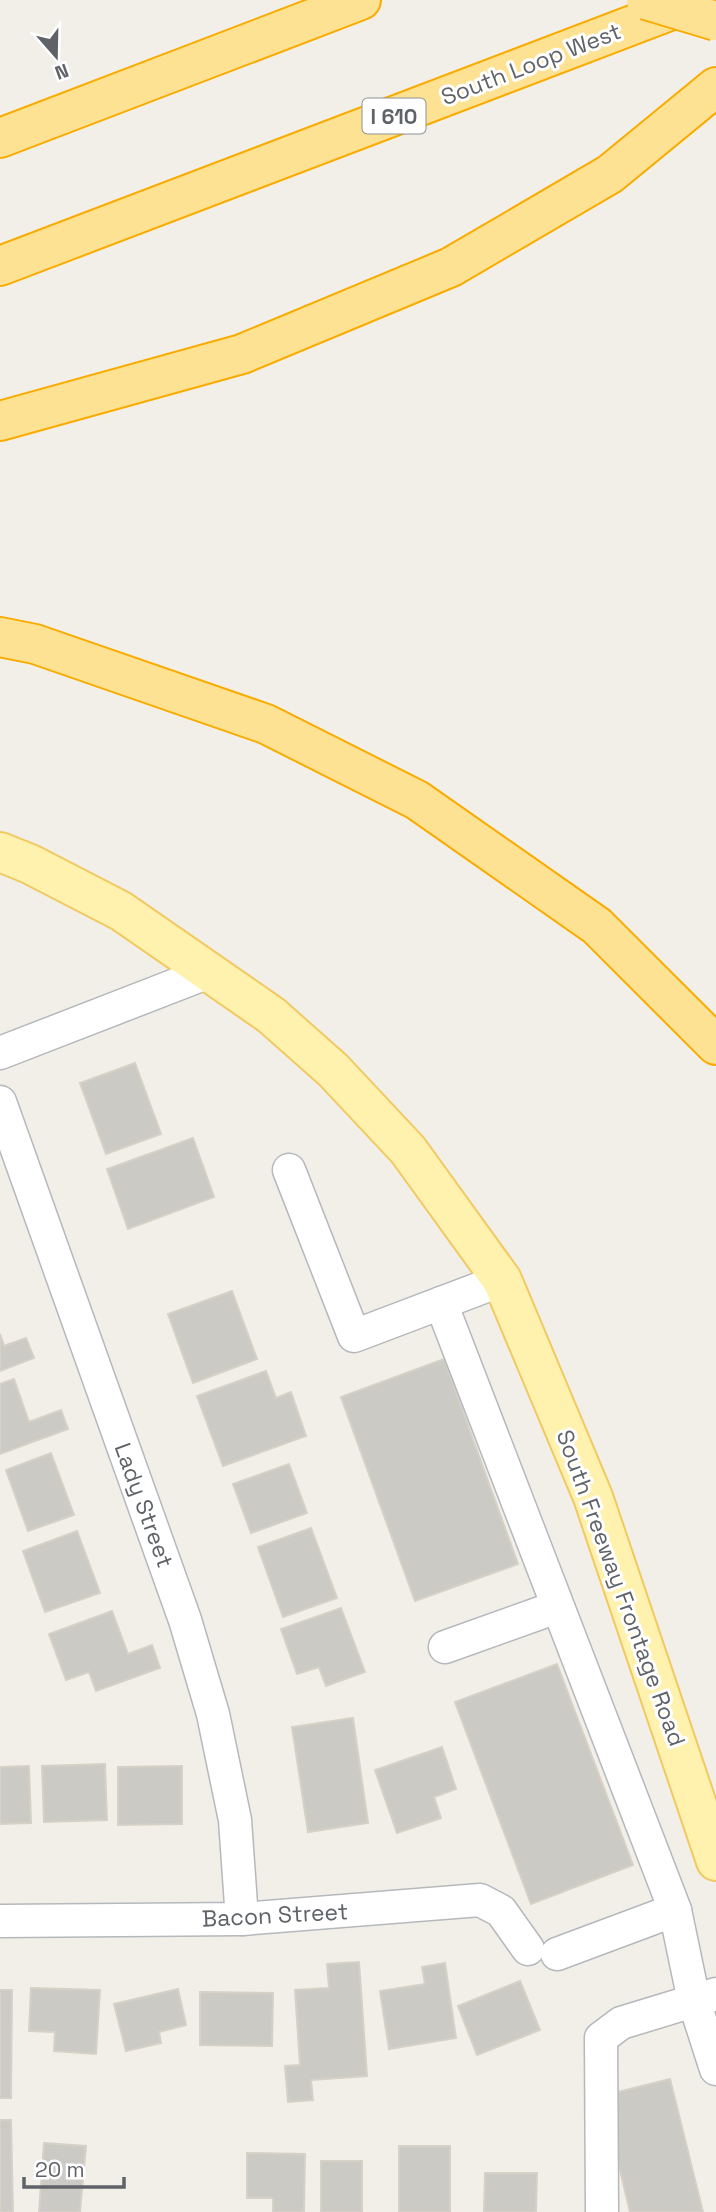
<svg xmlns="http://www.w3.org/2000/svg" width="716" height="2212" viewBox="0 0 716 2212" font-family="'Space Grotesk',sans-serif">
	<rect width="100%" height="100%" fill="#f1efe8"/>
	<!-- building -->
	<g fill="#cccac5" stroke="#d6d1c6" stroke-width="2">
		<path d="M135,1063L161,1134L106,1154L80,1083Z"/>
		<path d="M193,1138L214,1197L128,1229L107,1169Z"/>
		<path d="M232,1291L257,1359L193,1383L168,1314Z"/>
		<path d="M0,1334L4,1346L26,1338L34,1358L0,1371Z"/>
		<path d="M444,1359L518,1564L415,1601L341,1397Z"/>
		<path d="M266,1371L276,1398L291,1392L306,1436L223,1466L197,1396Z"/>
		<path d="M14,1379L29,1422L61,1410L68,1429L0,1454V1384Z"/>
		<path d="M51,1453L74,1515L28,1531L6,1470Z"/>
		<path d="M289,1464L307,1513L251,1533L233,1484Z"/>
		<path d="M311,1528L337,1598L283,1617L258,1547Z"/>
		<path d="M77,1531L100,1593L45,1612L23,1551Z"/>
		<path d="M341,1608L365,1672L326,1686L319,1667L297,1674L281,1629Z"/>
		<path d="M112,1611L128,1654L152,1645L160,1668L96,1691L89,1672L66,1680L49,1634Z"/>
		<path d="M557,1664L633,1865L531,1904L455,1702Z"/>
		<path d="M353,1718L368,1823L308,1832L292,1727Z"/>
		<path d="M442,1747L456,1789L434,1797L441,1818L397,1833L375,1770Z"/>
		<path d="M105,1764L107,1820L44,1822L42,1766Z"/>
		<path d="M29,1766L31,1823L0,1824V1767Z"/>
		<path d="M182,1766V1824L118,1825V1767Z"/>
		<path d="M359,1962L367,2076L311,2080L313,2100L288,2102L285,2066L300,2065L295,1990L329,1988L327,1964Z"/>
		<path d="M445,1963L456,2038L389,2049L380,1991L425,1984L422,1967Z"/>
		<path d="M520,1981L540,2030L477,2055L458,2006Z"/>
		<path d="M31,1988L100,1990L96,2054L54,2051L55,2032L29,2031Z"/>
		<path d="M178,1989L186,2025L159,2032L161,2043L126,2051L114,2004Z"/>
		<path d="M0,1990H12L11,2098H0Z"/>
		<path d="M200,1992L273,1993L272,2046L200,2045Z"/>
		<path d="M670,2079L703,2212H630L602,2096Z"/>
		<path d="M0,2120H11L13,2212H0Z"/>
		<path d="M44,2143L86,2146L80,2212H39Z"/>
		<rect x="399" y="2146" width="51" height="66"/>
		<path d="M247,2153L305,2154L304,2212H273V2198H247Z"/>
		<rect x="321" y="2161" width="41" height="51"/>
		<path d="M485,2173H537L536,2212H484Z"/>
	</g>
	<g fill="none" stroke-linecap="round" stroke-linejoin="round">
		<!-- minor casing -->
		<g stroke="#b5b8bc" stroke-width="35">
			<g id="minor">
				<path d="M0,1053L209,972"/>
				<path d="M0,1102L185,1620L213,1714L235,1820L242,1919"/>
				<path d="M289,1170L354,1336L502,1280"/>
				<path d="M441,1303L675,1910L694,2001L716,2069"/>
				<path d="M445,1647L557,1607"/>
				<path d="M0,1921L242,1919L480,1900L501,1911L528,1949"/>
				<path d="M557,1954L675,1910"/>
				<path d="M602,2212L601,2038L621,2023L716,1994"/>
			</g>
		</g>
		<!-- major casing -->
		<g stroke="#f2c960" stroke-width="42">
			<path id="major" d="M0,852L30,864L121,911L271,1015L333,1070L408,1150L502,1280L593,1497L716,1861"/>
		</g>
		<!-- highway casing -->
		<g stroke="#f9ab00" stroke-width="42">
			<g id="highway">
				<path d="M0,138L361,0"/>
				<path d="M0,266L693,2"/>
				<path d="M0,421L242,354L451,267L610,174L716,87"/>
				<path d="M0,637L35,644L266,724L417,800L597,926L716,1045"/>
			</g>
		</g>
		<!-- minor -->
		<use href="#minor" stroke="#fff" stroke-width="32"/>
		<!-- major -->
		<use href="#major" stroke="#fff2af" stroke-width="38"/>
		<!-- highway -->
		<use href="#highway" stroke="#fde293" stroke-width="38"/>
		<!-- highway-bridge casing -->
		<g stroke="#f9ab00" stroke-width="42" stroke-linecap="butt">
			<path id="highway-bridge" d="M646,0L716,21"/>
		</g>
		<!-- highway-bridge -->
		<use href="#highway-bridge" stroke="#fde293" stroke-width="38"/>
	</g>
	<g text-anchor="middle" dominant-baseline="central" stroke-width="6" stroke-linejoin="round" paint-order="stroke">
		<!-- shield labels -->
		<rect fill="#fff" stroke="#8f9295" stroke-width="2" x="362.5" y="98.5" width="63" height="35" rx="5"/>
		<g font-size="21" font-weight="bold" fill="#5f6368">
			<text x="394" y="116">I 610</text>
		</g>
		<!-- street labels -->
		<g font-size="23" fill="#5f6368" stroke="#fff">
			<text transform="translate(531 64) rotate(-21)">South Loop West</text>
			<text transform="translate(144 1505) rotate(70)">Lady Street</text>
			<text transform="translate(621 1588) rotate(70)">South Freeway Frontage Road</text>
			<text transform="translate(275 1915) rotate(-3)">Bacon Street</text>
		</g>
	</g>
	<!-- north arrow -->
	<g transform="translate(56 56) rotate(160)" stroke="#ffffff" stroke-width="5" paint-order="stroke">
	<path d="M0-5L12 26L0 18L-12 26Z" fill="#5f6368"/>
	<text y="-10" font-size="19" font-weight="bold" text-anchor="middle" fill="#5f6368">N</text>
	</g>
	<!-- scale -->
	<path d="M24 2177v10h100v-10" fill="none" stroke="#5f6368" stroke-width="3.5"/>
	<text x="35" y="2177" font-size="21" fill="#5f6368" stroke="#ffffff" stroke-width="5" paint-order="stroke">20 m</text>
</svg>
